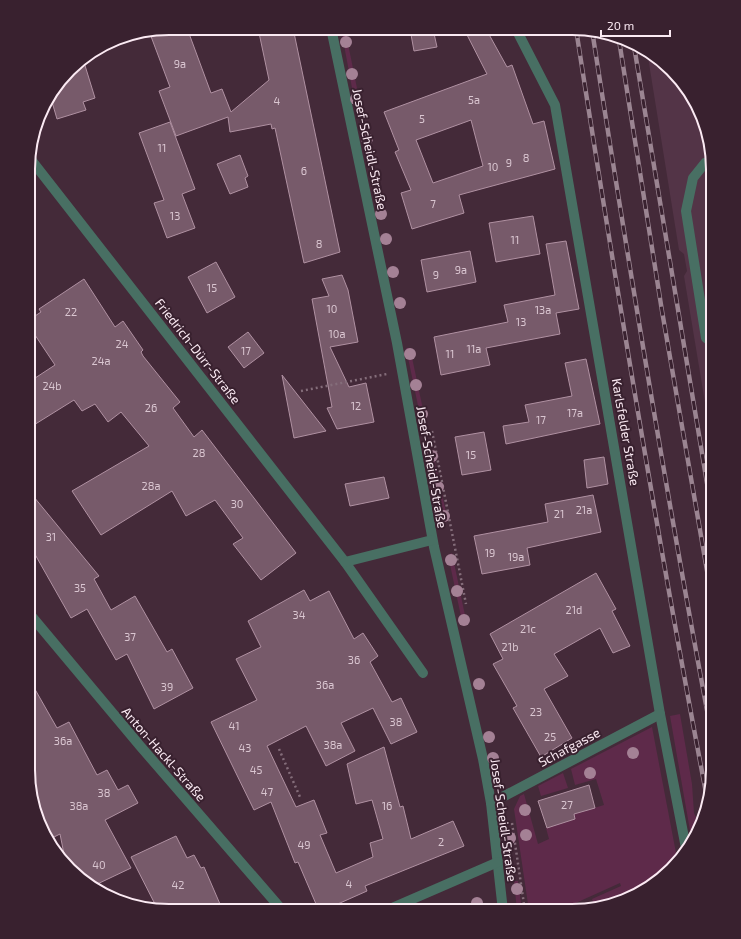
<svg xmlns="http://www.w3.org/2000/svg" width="741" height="939" viewBox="0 0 741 939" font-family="'Exo 2',sans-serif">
	<rect width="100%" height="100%" fill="#442a39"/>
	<!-- built -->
	<path fill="#533447" d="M647,51L653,55L694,99L713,169V451L684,276L687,271L684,254L679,250Z"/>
	<!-- green -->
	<g fill="#5e2a4a">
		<path d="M341,29H345L360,103L355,104Z"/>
		<path d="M406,348H410L425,419L421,420Z"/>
		<path d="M432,449L448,521L444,522L428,450Z"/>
		<path d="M452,553L467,625L463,626L448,555Z"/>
		<path d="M680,714L692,784L694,813L699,824L692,842L670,716Z"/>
		<path d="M652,727L677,858L642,892L595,906L592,899L621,886L620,883L558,911H529L514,809L520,796L524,794L538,844L549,839L546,828L575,819L574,814L604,805L596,779L575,785L571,769Z"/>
		<path d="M563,773L568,788L541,796L538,786Z"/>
		<path d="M514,881H518L522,911H517Z"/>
	</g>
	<!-- building -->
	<g fill="#775a6a" stroke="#b091a2" fill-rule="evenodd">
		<path d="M169,28H187L211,93L222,89L231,112L269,80L258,28H293L340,252L304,263L275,128L272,129L271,124L230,132L228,117L176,136L159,91L170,87L149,31Z"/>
		<path d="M410,29H433L437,47L414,51Z"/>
		<path d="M464,29H486L507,67L512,65L533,124L544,121L555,169L459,195L464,213L412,229L401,193L411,190L395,152L399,150L384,112L487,74ZM471,120L483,166L433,183L416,140Z"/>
		<path d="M83,59L95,98L83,102L86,110L57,119L50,95L76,63Z"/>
		<path d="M170,122L195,189L182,194L195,228L167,238L154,203L164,200L139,133Z"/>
		<path d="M240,155L248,176L245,178L248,187L230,194L217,164Z"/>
		<path d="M533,216L540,254L496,262L489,223Z"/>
		<path d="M566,241L579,309L556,313L560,334L486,348L490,365L441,375L434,337L508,322L504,305L555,295L546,244Z"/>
		<path d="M470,251L476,282L427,292L421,260Z"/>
		<path d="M216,262L235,297L207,313L188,277Z"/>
		<path d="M342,275L348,290L358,342L330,347L349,387L366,383L374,422L337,429L327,408L332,407L312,299L329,296L322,279Z"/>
		<path d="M84,279L115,327L123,321L143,350L141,352L143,356L180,402L173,408L194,437L202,430L296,553L261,580L233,544L243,538L215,500L186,516L172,491L101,535L72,491L149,446L121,412L108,422L95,404L82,411L74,400L29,428V382L55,365L29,326V320L41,312L39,309Z"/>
		<path d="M248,332L264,353L244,368L228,347Z"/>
		<path d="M586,359L600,424L506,444L503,426L529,422L525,405L572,396L565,363Z"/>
		<path d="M282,375L326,431L294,438Z"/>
		<path d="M484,432L491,470L462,475L455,437Z"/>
		<path d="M604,457L608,484L587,488L584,460Z"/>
		<path d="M384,477L389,498L350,506L345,484Z"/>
		<path d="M29,491L99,576L94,579L111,610L135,596L167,652L172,649L193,688L154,709L127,654L116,660L87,609L71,618L28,542Z"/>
		<path d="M593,495L601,532L527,548L530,565L482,574L474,536L548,522L545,504Z"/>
		<path d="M596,573L616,609L612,611L630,646L613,653L600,628L554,654L568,676L544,689L572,738L541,757L513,708L517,706L493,664L503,659L490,634Z"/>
		<path d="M304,590L310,601L329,591L354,639L363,633L378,656L370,662L392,702L401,698L417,732L391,744L373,708L341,723L355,751L326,766L306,726L267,746L296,807L314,800L327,833L320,835L336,873L373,857L370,843L383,839L372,800L356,804L347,764L384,747L400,807L403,806L411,839L453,821L464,846L365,886L367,891L322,911H319L298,862L295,863L271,802L254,810L211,722L257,700L236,659L261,647L248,621Z"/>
		<path d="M28,677L57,728L69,722L97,775L107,770L118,790L128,785L138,803L105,820L131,868L91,887L65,859L60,834L52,838L40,813L28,770Z"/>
		<path d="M589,785L595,808L574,814L575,819L547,828L538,801Z"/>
		<path d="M176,836L187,858L194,855L201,868L204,867L223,911L158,910L131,857Z"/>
	</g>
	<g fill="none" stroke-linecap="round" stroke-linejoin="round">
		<!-- path -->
		<g stroke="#846d7a" stroke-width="2.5" stroke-dasharray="2 3" stroke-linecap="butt">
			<path d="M301,391L387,374"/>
			<path d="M432,431L466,604"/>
			<path d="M279,749L300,797"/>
			<path d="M512,823L525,911"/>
		</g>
		<!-- service -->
		<path stroke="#486f63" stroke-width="10" d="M711,162L705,163L693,178L686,211L706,338L713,343"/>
		<!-- minor -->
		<g stroke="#486f63" stroke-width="10">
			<path d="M331,28L397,343L434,547L483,759L491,803L503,911"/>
			<path d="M516,29L555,105L660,714L686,848"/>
			<path d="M29,157L345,562L423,673"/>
			<path d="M345,562L432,540"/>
			<path d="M28,612L141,747L283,911"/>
			<path d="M491,803L660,714"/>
			<path d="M385,911L498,862"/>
		</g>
		<!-- rail casing -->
		<g stroke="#9b8592" stroke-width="4.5">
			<g id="rail">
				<path d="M576,29C616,286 658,542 707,798"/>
				<path d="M592,30C629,267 668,505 713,742"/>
				<path d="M619,40L662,311L713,605"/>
				<path d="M634,46L713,519"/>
			</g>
		</g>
		<!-- rail -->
		<use href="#rail" stroke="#39212f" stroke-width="3" stroke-dasharray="9" stroke-linecap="butt"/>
	</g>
	<!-- trees -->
	<g fill="#a48195">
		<circle cx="346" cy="42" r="6"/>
		<circle cx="352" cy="74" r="6"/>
		<circle cx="356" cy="99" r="6"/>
		<circle cx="367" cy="139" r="6"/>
		<circle cx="381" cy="214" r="6"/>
		<circle cx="386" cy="239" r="6"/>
		<circle cx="393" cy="272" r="6"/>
		<circle cx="400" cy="303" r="6"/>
		<circle cx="410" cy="354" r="6"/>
		<circle cx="416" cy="385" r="6"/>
		<circle cx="422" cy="414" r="6"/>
		<circle cx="432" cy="456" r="6"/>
		<circle cx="438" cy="487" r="6"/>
		<circle cx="444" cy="516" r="6"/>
		<circle cx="451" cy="560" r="6"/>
		<circle cx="457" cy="591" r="6"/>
		<circle cx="464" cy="620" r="6"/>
		<circle cx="479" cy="684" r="6"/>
		<circle cx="489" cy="737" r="6"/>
		<circle cx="633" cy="753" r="6"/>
		<circle cx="493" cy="758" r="6"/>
		<circle cx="590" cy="773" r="6"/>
		<circle cx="525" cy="810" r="6"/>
		<circle cx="526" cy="835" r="6"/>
		<circle cx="510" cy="838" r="6"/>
		<circle cx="517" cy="889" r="6"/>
		<circle cx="477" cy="903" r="6"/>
	</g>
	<g text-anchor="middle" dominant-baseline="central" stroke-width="4" stroke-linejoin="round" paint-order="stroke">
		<!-- number labels -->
		<g font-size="11" fill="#dac6d1">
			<text x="180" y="63">9a</text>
			<text x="474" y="99">5a</text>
			<text x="277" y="100">4</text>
			<text x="422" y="118">5</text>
			<text x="162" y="147">11</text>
			<text x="526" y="157">8</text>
			<text x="509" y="162">9</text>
			<text x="493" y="166">10</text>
			<text x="304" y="170">6</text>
			<text x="433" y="203">7</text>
			<text x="175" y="215">13</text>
			<text x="515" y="239">11</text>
			<text x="319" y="243">8</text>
			<text x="461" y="269">9a</text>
			<text x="436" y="274">9</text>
			<text x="212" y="287">15</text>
			<text x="332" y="308">10</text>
			<text x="543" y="309">13a</text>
			<text x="71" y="311">22</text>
			<text x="521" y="321">13</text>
			<text x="337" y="333">10a</text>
			<text x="122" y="343">24</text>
			<text x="474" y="348">11a</text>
			<text x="246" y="350">17</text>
			<text x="450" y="353">11</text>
			<text x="101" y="360">24a</text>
			<text x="52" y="385">24b</text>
			<text x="356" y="405">12</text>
			<text x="151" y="407">26</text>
			<text x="575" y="412">17a</text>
			<text x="541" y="419">17</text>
			<text x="199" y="452">28</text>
			<text x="471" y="454">15</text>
			<text x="151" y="485">28a</text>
			<text x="237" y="503">30</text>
			<text x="584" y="509">21a</text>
			<text x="559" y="513">21</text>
			<text x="51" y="536">31</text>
			<text x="490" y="552">19</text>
			<text x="516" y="556">19a</text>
			<text x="80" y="587">35</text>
			<text x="574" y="609">21d</text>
			<text x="299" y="614">34</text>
			<text x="528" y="628">21c</text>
			<text x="130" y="636">37</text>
			<text x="510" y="646">21b</text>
			<text x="354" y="659">36</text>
			<text x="325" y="684">36a</text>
			<text x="167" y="686">39</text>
			<text x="536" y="711">23</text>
			<text x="396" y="721">38</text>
			<text x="234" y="725">41</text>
			<text x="550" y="736">25</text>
			<text x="63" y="740">36a</text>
			<text x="333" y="744">38a</text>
			<text x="245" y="747">43</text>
			<text x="256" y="769">45</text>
			<text x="267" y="791">47</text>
			<text x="104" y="792">38</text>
			<text x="567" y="804">27</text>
			<text x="79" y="805">38a</text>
			<text x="387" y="805">16</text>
			<text x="441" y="841">2</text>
			<text x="304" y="844">49</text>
			<text x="99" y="864">40</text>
			<text x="349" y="883">4</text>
			<text x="178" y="884">42</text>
		</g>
		<!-- street labels -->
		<g font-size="13" fill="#fbeaf3" stroke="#39212f">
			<text transform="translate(370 149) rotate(78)">Josef-Scheidl-Straße</text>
			<text transform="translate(198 351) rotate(52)">Friedrich-Dürr-Straße</text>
			<text transform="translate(626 432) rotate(80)">Karlsfelder Straße</text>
			<text transform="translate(432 467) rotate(80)">Josef-Scheidl-Straße</text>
			<text transform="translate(569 747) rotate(-28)">Schafgasse</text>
			<text transform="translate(164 754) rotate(49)">Anton-Hackl-Straße</text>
			<text transform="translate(504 820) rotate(82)">Josef-Scheidl-Straße</text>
		</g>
	</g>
	<!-- crop -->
	<path d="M0 0H741V939H0ZM169 35H572A134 134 0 0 1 706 169V770A134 134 0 0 1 572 904H169A134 134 0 0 1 35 770V169A134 134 0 0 1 169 35Z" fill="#39212f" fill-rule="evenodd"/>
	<path fill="none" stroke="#fbeaf3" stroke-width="2" d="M169 35H572A134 134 0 0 1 706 169V770A134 134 0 0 1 572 904H169A134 134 0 0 1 35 770V169A134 134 0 0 1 169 35Z"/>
	<!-- scale -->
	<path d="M601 30v6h69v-6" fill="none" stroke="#fbeaf3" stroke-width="2"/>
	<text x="607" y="30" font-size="12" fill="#fbeaf3" stroke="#39212f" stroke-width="3" paint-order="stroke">20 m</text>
</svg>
